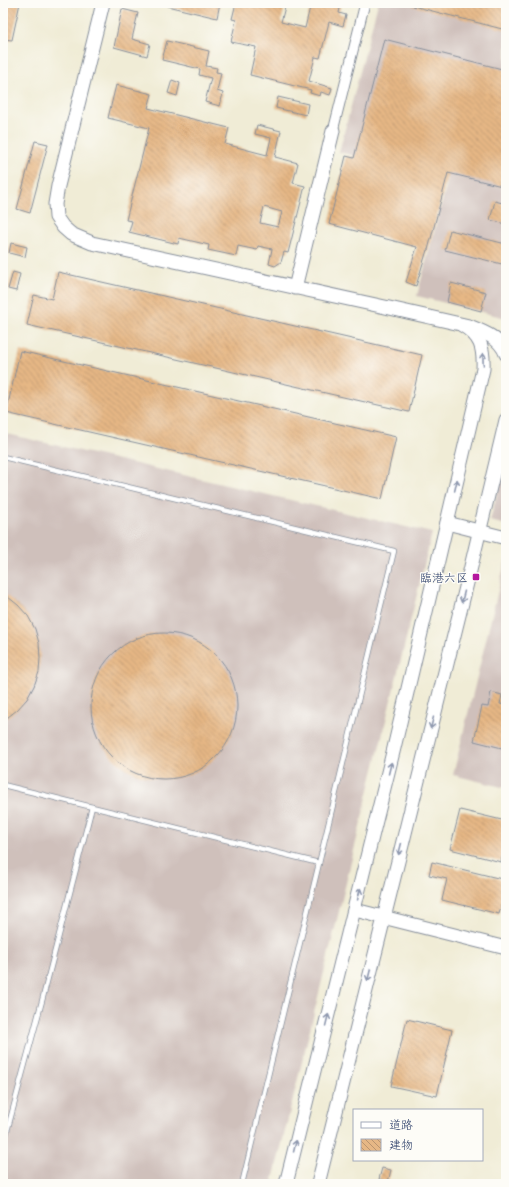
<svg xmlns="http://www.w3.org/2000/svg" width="509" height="1187" viewBox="0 0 509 1187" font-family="Delius,'Klee One',sans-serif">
	<defs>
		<pattern id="building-back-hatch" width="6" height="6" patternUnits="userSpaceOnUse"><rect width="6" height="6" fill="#e6b785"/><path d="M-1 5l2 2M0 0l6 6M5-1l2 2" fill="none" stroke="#ba9570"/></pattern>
	</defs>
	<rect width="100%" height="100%" fill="#fdfcf7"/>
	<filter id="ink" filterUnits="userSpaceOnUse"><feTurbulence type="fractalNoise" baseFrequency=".025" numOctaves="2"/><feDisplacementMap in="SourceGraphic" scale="8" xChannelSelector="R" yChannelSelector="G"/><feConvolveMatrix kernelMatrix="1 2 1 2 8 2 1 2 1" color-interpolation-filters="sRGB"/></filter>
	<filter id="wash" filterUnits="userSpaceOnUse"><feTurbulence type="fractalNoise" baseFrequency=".012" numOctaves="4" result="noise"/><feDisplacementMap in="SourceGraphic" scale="16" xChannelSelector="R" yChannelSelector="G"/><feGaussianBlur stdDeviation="0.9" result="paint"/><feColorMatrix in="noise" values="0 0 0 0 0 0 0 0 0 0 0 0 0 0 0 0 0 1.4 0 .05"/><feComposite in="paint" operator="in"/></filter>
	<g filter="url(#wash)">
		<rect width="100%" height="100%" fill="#f0ecd6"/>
		<!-- industrial -->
		<g fill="#cfc0bb">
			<path d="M378,3H506V318L417,296L448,179L339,152Z"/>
			<path d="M3,433L432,533L272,1184H3Z"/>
			<path d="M506,457V525L490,521Z"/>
			<path d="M506,558V788L453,775Z"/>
		</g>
		<g id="blocks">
			<!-- building -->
			<g fill="url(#building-back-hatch)" fill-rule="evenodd">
				<path d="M3,3H20L12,40L3,39Z"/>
				<path d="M167,3H220L217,18L167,6Z"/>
				<path d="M236,3H286L281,22L305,28L311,3H341L339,13L346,15L343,26L329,22L320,58L315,57L309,81L332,88L330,95L321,92L320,96L310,93L311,90L250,75L256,47L231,42L236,20L232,19Z"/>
				<path d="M413,3H506V30L413,6Z"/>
				<path d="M122,9L138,13L132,39L150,44L147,56L114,47Z"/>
				<path d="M384,39L506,70V187L448,173L428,250H427L416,286L406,282L417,247L329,224L346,156L354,158Z"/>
				<path d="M167,41L209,51L206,66L217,68L216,72L221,73L217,91L223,93L220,106L205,102L211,78L199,75L200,69L162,60Z"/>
				<path d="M172,80L180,83L177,96L168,93Z"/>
				<path d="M116,85L152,94L148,108L229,128L225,144L267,155L271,138L255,134L257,125L281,131L275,157L298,163L293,183L305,186L288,253L284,252L281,262L275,266L269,264L272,249L258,246L257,250L238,246L236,256L208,250L209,245L179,238L178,244L129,232L132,221L126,220L149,128L108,118ZM264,207L282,212L278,227L260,223Z"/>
				<path d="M278,97L308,104L306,115L276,108Z"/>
				<path d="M35,141L48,144L30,213L17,209Z"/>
				<path d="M495,201L506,204V224L490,220Z"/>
				<path d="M450,230L506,244V265L445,250Z"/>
				<path d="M11,243L27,247L25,257L9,253Z"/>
				<path d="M13,272L20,274L16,291L8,289Z"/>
				<path d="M58,272L422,355L409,412L27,325L34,295L52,299Z"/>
				<path d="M451,283L486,292L481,311L447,302Z"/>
				<path d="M20,351L396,437L382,499L6,413Z"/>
				<path d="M3,593L18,605L28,616L35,629L39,643L40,658L39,672L34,686L27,699L17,710L3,721Z"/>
				<circle cx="164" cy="706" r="73"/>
				<path d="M491,692L502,695L500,704L506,705V749L474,741L482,706L488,707Z"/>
				<path d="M460,810L506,821V840L501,862L450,849Z"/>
				<path d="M432,862L506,880V887L499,914L442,900L447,879L429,875Z"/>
				<path d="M407,1019L452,1030L437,1096L391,1086Z"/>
				<path d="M382,1168L391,1170L388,1182L379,1179Z"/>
			</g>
		</g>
	</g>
	<g filter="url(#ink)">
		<use href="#blocks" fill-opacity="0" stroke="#868e9a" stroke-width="1"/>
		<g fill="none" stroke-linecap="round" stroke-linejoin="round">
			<!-- lane casing -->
			<g stroke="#868e9a" stroke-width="6">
				<g id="lane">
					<path d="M3,457L394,551L242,1184"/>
					<path d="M3,785L319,863"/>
					<path d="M3,1146L42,1001L92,807"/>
				</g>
			</g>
			<!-- street casing -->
			<g stroke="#868e9a" stroke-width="11">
				<path id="street" d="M333,131L365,3"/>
			</g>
			<!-- secondary casing -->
			<g stroke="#868e9a" stroke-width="15">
				<g id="secondary">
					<path d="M103,3L58,186L55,204L56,217L63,227L71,234L92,243L385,307L469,326C484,332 500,338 506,354"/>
					<path d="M295,288L333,131"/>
					<path d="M447,523L506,538"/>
					<path d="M355,910L506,948"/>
					<path d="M286,1184L394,748L483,369C484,348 481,336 462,325"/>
					<path d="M318,1184L469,575L506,420"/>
				</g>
			</g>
			<!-- lane -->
			<use href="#lane" stroke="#fff" stroke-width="4.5"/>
			<!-- street -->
			<use href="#street" stroke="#fff" stroke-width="9"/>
			<!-- secondary -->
			<use href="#secondary" stroke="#fff" stroke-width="13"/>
		</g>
		<!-- one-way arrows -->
		<defs><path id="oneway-shaft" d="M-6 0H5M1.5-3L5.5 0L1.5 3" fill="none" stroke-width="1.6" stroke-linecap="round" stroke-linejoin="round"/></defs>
		<g stroke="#8d97ae">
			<use href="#oneway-shaft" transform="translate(483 359) rotate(-92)"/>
			<use href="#oneway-shaft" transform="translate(456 485) rotate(-77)"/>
			<use href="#oneway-shaft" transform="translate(463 597) rotate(104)"/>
			<use href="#oneway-shaft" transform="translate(432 723) rotate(104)"/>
			<use href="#oneway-shaft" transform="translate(390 768) rotate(-76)"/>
			<use href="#oneway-shaft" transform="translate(400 849) rotate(104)"/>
			<use href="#oneway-shaft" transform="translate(359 894) rotate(-76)"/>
			<use href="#oneway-shaft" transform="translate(369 975) rotate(104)"/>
			<use href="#oneway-shaft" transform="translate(327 1020) rotate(-76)"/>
			<use href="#oneway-shaft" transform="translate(295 1146) rotate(-76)"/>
		</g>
	</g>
	<!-- markers -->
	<rect fill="#b5179e" stroke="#fdfcf7" stroke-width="1.5" x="472" y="573" width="8" height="8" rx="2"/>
	<g text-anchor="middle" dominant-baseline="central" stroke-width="3" stroke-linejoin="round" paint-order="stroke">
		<!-- poi labels -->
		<g font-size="12" fill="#1b2f5e" stroke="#fdfcf7" text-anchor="end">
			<text x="468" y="577">臨港六区</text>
		</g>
	</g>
	<!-- margin -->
	<rect width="509" height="1187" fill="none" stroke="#fdfcf7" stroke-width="16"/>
	<!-- legend -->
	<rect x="353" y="1109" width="130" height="52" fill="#fdfcf7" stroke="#a3aaba"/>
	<rect x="361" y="1122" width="20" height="6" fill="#ffffff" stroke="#a3aaba"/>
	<text x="389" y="1129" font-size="12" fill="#1b2f5e">道路</text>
	<rect x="361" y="1139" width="20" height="12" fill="url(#building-back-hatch)" stroke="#a3aaba"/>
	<text x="389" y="1149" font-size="12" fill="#1b2f5e">建物</text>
</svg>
